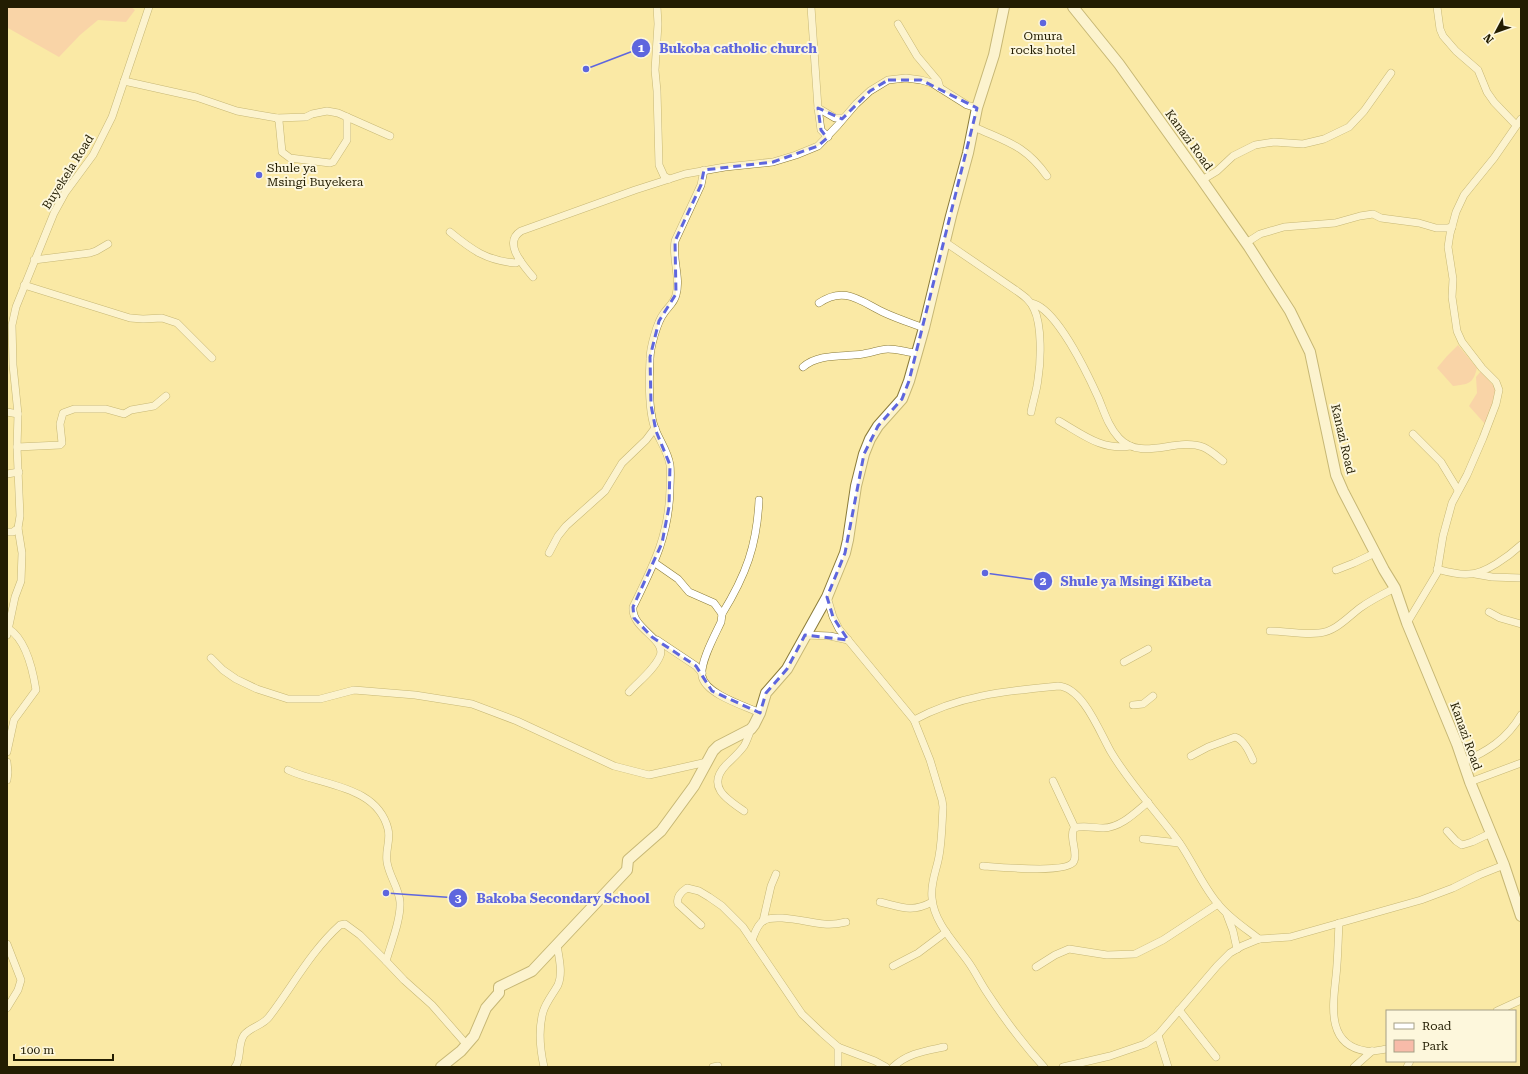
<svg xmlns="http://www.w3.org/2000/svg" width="1528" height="1074" viewBox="0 0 1528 1074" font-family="'Roboto Serif',serif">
	<rect width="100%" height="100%" fill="#fae9a5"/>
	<!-- green -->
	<g fill="#f8bba9">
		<path d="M7,7H131L135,10L126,22L98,20L80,35L59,57L8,28Z"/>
		<path d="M1458,345L1477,368C1473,384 1469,384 1453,386L1437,368L1447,356Z"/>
		<path d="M1481,371L1497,390L1493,407L1485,424L1469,406L1477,393L1476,377Z"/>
	</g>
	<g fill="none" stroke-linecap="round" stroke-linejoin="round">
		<!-- street casing -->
		<g stroke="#8a7b39" stroke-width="8">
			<g id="street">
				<path d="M657,7L658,24L655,70L657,91L659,165L664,176L669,179"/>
				<path d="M811,7L818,108L821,130L828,137"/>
				<path d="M1437,7L1440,29L1443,36L1456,51L1478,70L1487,92L1494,102L1516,125"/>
				<path d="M898,24L917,56L938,81L940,88"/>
				<path d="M124,81L196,97L237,111L277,118L279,121L282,152L290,158L330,163L333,162L347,140V117"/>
				<path d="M818,108L835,118H843"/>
				<path d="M277,118L306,117L312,114L327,111L338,113L390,136"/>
				<path d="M974,127C1007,142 1025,145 1047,176"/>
				<path d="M1202,180L1217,171L1233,156L1255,145L1274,142L1303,144L1324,139L1349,127L1364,111L1391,73"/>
				<path d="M450,232C472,250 487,261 516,263L520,260"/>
				<path d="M945,242L1017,291C1024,296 1031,301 1034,309C1042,325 1041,361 1038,379C1037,390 1033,401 1031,412"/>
				<path d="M1246,243L1260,234L1284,227L1335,223L1360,216L1373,214L1381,218L1419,223L1436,228H1448L1452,227"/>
				<path d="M34,260L90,253L96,251L108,244"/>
				<path d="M533,277C524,266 502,243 521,231L635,190L685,174L725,167L773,162L796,155L818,146L838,125L856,104L870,91L888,80L906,78L921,80L932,83L967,105L977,108"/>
				<path d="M24,285L130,318L143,319L162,318L177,323L212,358"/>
				<path d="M819,303C845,285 861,302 885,313C898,319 911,323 924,328"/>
				<path d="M1031,303C1056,307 1088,375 1098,397C1104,411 1108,426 1119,438C1141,462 1176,437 1203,447C1210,450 1217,456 1223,461"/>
				<path d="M803,367C819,353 844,357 863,354C872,353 880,349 888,349C897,349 907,352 916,353"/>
				<path d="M7,412L18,414"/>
				<path d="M1059,421C1082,434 1102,451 1130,446"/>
				<path d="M1413,434L1441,462L1458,490"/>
				<path d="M17,447L60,445L62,443L60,424L63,413L74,409H106L124,414L131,410L154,406L166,396"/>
				<path d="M7,474L19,472"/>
				<path d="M7,532H13L18,528L20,516L17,447L18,414L13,365L12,325L16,307L54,213L65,193L93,155L112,117L149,7"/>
				<path d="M549,553L558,536L566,526L605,491L622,463L646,440L655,428"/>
				<path d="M655,563L678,579L689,592L714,603L722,614L721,622C715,635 700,662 702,676C705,694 745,706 760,713"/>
				<path d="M1437,569C1448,572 1458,575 1469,574C1485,574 1509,556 1521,545"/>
				<path d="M1336,570L1354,563L1375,553"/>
				<path d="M1475,574L1492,577L1521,578"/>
				<path d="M827,597L833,617L839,629L914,720L930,760L942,800L943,807C942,823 942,840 939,856C937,869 930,883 932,898C934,923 955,943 969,963C976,973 981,984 988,994C1005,1020 1023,1044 1044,1067"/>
				<path d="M1489,612L1500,618L1521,624"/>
				<path d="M722,614C746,575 757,545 759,500"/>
				<path d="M1407,623L1437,573L1443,536L1452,503L1467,475L1483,438L1496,404L1499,390L1496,382L1482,368L1462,342L1457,331L1452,297L1453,279L1448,247L1450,234L1456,212L1464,195L1494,158L1521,119"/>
				<path d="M1270,631C1285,631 1304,635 1319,633C1335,632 1348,617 1360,608C1371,600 1383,594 1395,588"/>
				<path d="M7,635L15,597L21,581L22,553L18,528"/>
				<path d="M805,635L830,636L848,640"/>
				<path d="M657,640L696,666L702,673"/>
				<path d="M211,658L223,670L236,679L257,689L288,699H320L354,690L415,695L472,704L517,721L614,766L649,775L707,762"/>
				<path d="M1124,662L1148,649"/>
				<path d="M629,692C639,681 654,670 660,656C667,639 631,629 633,607C653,566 669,536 670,489C670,481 671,473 670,465C668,452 661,443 656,431C648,414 649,379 650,359C650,348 657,322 664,313C668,307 674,303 676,295C681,278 672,259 675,241L701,185L704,170"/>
				<path d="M1133,705L1143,704L1153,696"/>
				<path d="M914,720C960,695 1007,691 1058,686C1083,687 1100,733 1111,752C1130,784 1157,812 1179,842C1193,862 1202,885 1218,904C1229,918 1245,928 1259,939"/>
				<path d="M7,752L14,720L36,690C33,671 26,640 9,629"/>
				<path d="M1191,756L1208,747L1235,737C1244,740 1249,751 1253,760"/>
				<path d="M7,762L8,772L7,780"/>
				<path d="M1462,762C1487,752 1507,739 1521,715"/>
				<path d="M288,770C322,786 377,785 388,829C391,840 385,850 387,862C389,876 399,888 400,902C401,919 391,944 386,961L404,980L432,1005L467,1045"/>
				<path d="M1053,781L1075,828"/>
				<path d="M1470,782L1521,763"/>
				<path d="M744,811C726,799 706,786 726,765C732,759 739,753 744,746C747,741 749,735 751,729"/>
				<path d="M1447,831L1456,841L1462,845L1472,842L1491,833"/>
				<path d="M1143,839L1179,843"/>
				<path d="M983,866C997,867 1069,874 1074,861C1078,852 1069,838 1074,828C1083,825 1094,828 1103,828C1120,828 1135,813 1148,802"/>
				<path d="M880,902C901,907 912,913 932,902"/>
				<path d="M1227,915L1233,931L1237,949"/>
				<path d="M763,921L771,886L776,874"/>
				<path d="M1339,923C1338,941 1338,958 1336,976C1333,1005 1326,1045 1366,1051C1373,1052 1380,1050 1387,1049"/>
				<path d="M701,925L678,904C676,897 681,892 687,888L699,891L709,897L722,906L743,927L802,1014L822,1033L838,1047L875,1061L886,1067"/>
				<path d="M752,940C755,933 757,925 763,921C775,913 809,923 824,924C831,925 838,924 846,922"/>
				<path d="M7,944L21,980L18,990L7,1008"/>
				<path d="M893,966L918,953L946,932"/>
				<path d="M1036,967L1055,955L1069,949L1107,955L1135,954L1163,940L1218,904"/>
				<path d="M1179,1010L1216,1057"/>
				<path d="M1497,1011L1521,1000"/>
				<path d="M1158,1035L1168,1067"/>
				<path d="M838,1047V1067"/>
				<path d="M235,1067C242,1059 237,1045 244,1035C250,1027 262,1026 269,1017C292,987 311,951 340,925L345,924L360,935L386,961"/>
				<path d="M544,1067C540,1049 538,1030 543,1012C546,1002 553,994 558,985C563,973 559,958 557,945"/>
				<path d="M713,1067L718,1066"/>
				<path d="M893,1067C908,1053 925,1051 944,1047"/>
				<path d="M1063,1067L1110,1056L1145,1044L1158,1035L1217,966L1230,953L1242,946L1259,939L1290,937L1421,900L1453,888L1479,875L1504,865"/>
				<path d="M1354,1067L1372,1051"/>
				<path d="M1407,1067L1410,1061"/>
			</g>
		</g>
		<!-- secondary casing -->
		<g stroke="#8a7b39" stroke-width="12">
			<g id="secondary">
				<path d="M1073,7L1119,64L1202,180L1249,247L1290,311L1310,352L1336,475L1343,491L1384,570L1395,588L1407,623L1457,744L1470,782L1504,865L1521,916"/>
				<path d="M441,1067L461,1051L474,1036L486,1008L499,993V987L532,971L627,870L628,860L661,831L694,786L713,751L718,746L751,729L754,725L760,713L766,693L787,669L827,597L845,553L848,540L856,486L864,454L870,439L878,426L902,399L909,381L924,328L951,216L968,153L977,108L994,55L1004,7"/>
			</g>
		</g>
		<!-- street -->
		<use href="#street" stroke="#fff" stroke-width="7"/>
		<!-- secondary -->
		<use href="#secondary" stroke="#fff" stroke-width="10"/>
	</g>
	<!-- marked area -->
	<path d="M0 0H1528V1074H0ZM888,80H921L977,108L909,381L902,399L878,426L864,454L845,553L827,597L833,617L848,640L805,635L787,669L766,693L760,713L712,691L696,666L652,637L634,618L633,607L662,543L669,507L670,465L656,431L651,405L650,357L659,321L676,294L675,241L701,185L704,170L773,162L818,146L827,138L821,130L818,108L842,119L870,91Z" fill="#fae9a5" fill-opacity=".55" fill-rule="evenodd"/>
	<path fill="none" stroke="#5e66de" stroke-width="3" stroke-dasharray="8 5" stroke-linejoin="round" d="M888,80H921L977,108L909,381L902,399L878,426L864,454L845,553L827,597L833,617L848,640L805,635L787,669L766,693L760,713L712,691L696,666L652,637L634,618L633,607L662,543L669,507L670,465L656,431L651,405L650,357L659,321L676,294L675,241L701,185L704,170L773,162L818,146L827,138L821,130L818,108L842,119L870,91Z"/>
	<!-- markers -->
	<g fill="#5e66de" stroke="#fdf7dc" stroke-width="1.5">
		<circle cx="1043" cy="23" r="4"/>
		<circle cx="259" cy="175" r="4"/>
	</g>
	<g text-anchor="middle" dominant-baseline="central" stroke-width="4" stroke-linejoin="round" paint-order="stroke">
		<!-- poi labels -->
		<g font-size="12" fill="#231d02" stroke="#fdf7dc">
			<text x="1043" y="36">Omura<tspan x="1043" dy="14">rocks hotel</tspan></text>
			<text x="267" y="168" text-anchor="start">Shule ya<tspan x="267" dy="14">Msingi Buyekera</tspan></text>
		</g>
		<!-- street labels -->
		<g font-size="12" fill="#231d02" stroke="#fdf7dc">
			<text transform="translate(1189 140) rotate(54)">Kanazi Road</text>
			<text transform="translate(68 172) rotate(-58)">Buyekela Road</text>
			<text transform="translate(1343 439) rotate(77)">Kanazi Road</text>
			<text transform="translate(1466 736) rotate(70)">Kanazi Road</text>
		</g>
	</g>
	<!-- callouts -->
	<path fill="none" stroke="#5e66de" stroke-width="1.5" d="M586 69L641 48M985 573L1043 581M386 893L458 898"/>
	<g fill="#5e66de" stroke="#fdf7dc" stroke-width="1.5">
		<circle cx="586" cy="69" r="4"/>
		<circle cx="985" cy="573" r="4"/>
		<circle cx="386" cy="893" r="4"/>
		<circle cx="641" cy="48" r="10"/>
		<circle cx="1043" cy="581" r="10"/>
		<circle cx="458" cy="898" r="10"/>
	</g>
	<g font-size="12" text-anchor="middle" font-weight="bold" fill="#fff">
		<text x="641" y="52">1</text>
		<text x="1043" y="585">2</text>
		<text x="458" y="902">3</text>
	</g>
	<g font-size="13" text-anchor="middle" font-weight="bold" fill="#5e66de" stroke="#fdf7dc" stroke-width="4" stroke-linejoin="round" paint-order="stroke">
		<text x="738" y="53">Bukoba catholic church</text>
		<text x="1136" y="586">Shule ya Msingi Kibeta</text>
		<text x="563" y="903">Bakoba Secondary School</text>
	</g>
	<!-- border -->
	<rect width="1528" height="1074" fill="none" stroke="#231d02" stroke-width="16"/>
	<!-- legend -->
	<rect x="1386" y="1010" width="130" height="52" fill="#fdf7dc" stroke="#a6a085"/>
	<rect x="1394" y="1023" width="20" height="6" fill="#ffffff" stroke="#a6a085"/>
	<text x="1422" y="1030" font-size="12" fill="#231d02">Road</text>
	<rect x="1394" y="1040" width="20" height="12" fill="#f8bba9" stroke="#a6a085"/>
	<text x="1422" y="1050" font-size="12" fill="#231d02">Park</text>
	<!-- north arrow -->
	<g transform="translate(1496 32) rotate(229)" stroke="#fdf7dc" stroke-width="3" paint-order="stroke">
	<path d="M0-3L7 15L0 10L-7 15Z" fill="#231d02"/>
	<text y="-6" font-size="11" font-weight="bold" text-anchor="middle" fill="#231d02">N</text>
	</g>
	<!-- scale -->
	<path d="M14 1054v6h99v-6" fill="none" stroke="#231d02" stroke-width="2"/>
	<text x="20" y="1054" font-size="12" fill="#231d02" stroke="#fdf7dc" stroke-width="3" paint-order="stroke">100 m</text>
</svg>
